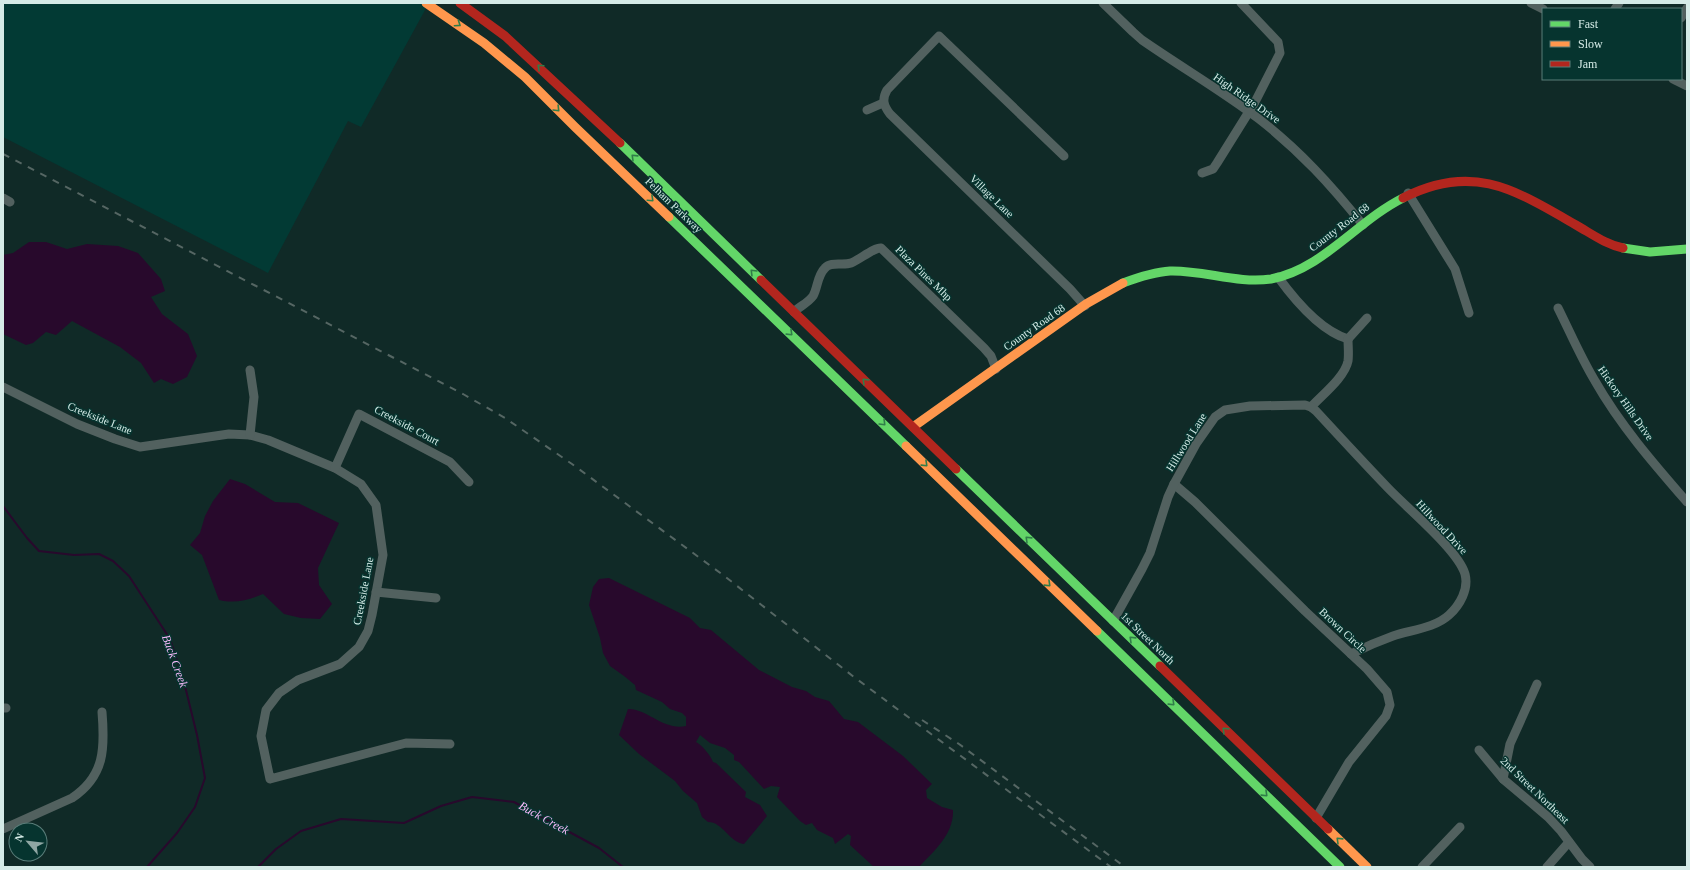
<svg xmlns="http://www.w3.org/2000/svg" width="1690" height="870" viewBox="0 0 1690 870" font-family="Georgia,serif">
	<rect width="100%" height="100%" fill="#102a27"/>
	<!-- built -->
	<path fill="#023a34" d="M3,3H428L424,12L361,127L348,121L268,273L3,137Z"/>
	<!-- water -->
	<g fill="#28092c">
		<path d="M29,242H46L67,249L87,244L118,246L138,253L161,279L165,291L151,297L162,314L188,334L197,356L187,377L173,384L161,379L154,383L141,363L120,347L72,321L56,335L46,332L33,343L26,345L3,334V255L13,253Z"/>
		<path d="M230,479L245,484L275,502L298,503L339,523L318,568L319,585L332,604L320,619L301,618L284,614L263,594C249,600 235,604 219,600L202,555L190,545L200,533L205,516L213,501Z"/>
		<path d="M609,578L690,618L700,628L711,630L759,670L792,687L806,691L815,697L829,701L844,719L858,722L903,756L932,784L926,790L927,798L942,807L953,810C954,834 934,851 919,867H874L850,845L851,836L848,834L835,844L833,838L817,830L812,823L806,825L800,821L777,797L780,787L771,786L764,789L739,762L734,760V755L725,748L710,743L700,735L696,742C702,745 711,756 713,762L716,763L746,792L745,797L760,805L767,816L744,844C729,842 723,822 708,822L702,817L697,803L683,791L675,781L639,754L619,735L628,709C646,708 664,731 686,726V717L682,713L670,709L662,702L636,690L635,685L624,676L610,666L603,653L600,638L589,605L593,587L599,579Z"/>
	</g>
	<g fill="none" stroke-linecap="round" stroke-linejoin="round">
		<!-- stream -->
		<g stroke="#28092c" stroke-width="2">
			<path d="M3,506L27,538L39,551L74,555L99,554L113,561L129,576L170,639L184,682L197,735L205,778L195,807L177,833L147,867"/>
			<path d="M258,867L276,849L301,831L341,819L404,823L441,806L472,797L514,802L599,848L623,867"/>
		</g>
		<!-- street -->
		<g stroke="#52615f" stroke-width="9">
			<path d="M1103,3L1133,32L1142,40C1181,67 1222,91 1259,119C1300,151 1331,185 1363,225"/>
			<path d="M1531,3L1543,9"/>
			<path d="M1615,9L1619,3"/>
			<path d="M1681,18L1687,8"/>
			<path d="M1673,79L1687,86"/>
			<path d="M867,110L883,103"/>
			<path d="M1064,156L939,36L887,90C882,99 883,105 890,114L1070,289L1085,306"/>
			<path d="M1202,173L1213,169L1217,163L1255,102L1280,53L1278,42L1241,3"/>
			<path d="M1408,193L1455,269L1469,313"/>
			<path d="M3,198L10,202"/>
			<path d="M1278,277C1294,299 1321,331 1348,339"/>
			<path d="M1558,308C1570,332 1581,358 1595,381C1620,425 1654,464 1687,502"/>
			<path d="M794,312C800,306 808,303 813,296C818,287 817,276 825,268C831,261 843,266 851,263C859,260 875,247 881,248L984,348L991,356L996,369"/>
			<path d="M1348,339L1367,318"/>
			<path d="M3,387L77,424L115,439L140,447L229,434L250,435L268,440L335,468L361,484L376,505L383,555L372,615L368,631L359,647L340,664L298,680L279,693L266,710L261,736L270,779L406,743L450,744"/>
			<path d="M1311,407C1322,395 1345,377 1348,361C1349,354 1348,346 1348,339"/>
			<path d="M250,435L254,397L250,370"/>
			<path d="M335,468L359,414L450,462L469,482"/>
			<path d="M1174,484L1195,502L1305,611L1367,669L1387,692L1390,705L1386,716L1349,762L1316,818"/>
			<path d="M376,592L436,598"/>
			<path d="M1113,621L1142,569L1150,553L1168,497L1174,484L1196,444L1215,417L1225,410L1250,406L1305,405L1311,407L1316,411C1340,437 1364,463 1388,488C1407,508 1458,550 1465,574C1469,589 1460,605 1449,615C1435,628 1411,630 1393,636C1379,641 1365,647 1351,654"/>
			<path d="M3,708H6"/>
			<path d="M1479,750L1503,779L1548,817L1561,831L1582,859L1590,867"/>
			<path d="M1503,779L1510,744L1537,684"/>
			<path d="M3,829L72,798C105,776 105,748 102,712"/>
			<path d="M1422,867L1460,827"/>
			<path d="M1547,867L1569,842"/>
		</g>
		<!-- fast -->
		<g stroke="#63d668" stroke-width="9">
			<path d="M620,143L761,280"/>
			<path d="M669,217L906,446"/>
			<path d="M1623,248L1650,252L1687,249"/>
			<path d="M1123,283C1139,277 1154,272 1170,271C1204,270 1237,284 1271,279C1323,269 1357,221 1403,198"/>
			<path d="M956,469L1160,666"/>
			<path d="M1097,631L1340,867"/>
		</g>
		<!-- slow -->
		<g stroke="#ff974d" stroke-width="9">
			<path d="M426,3L484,43L525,77L575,127L669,217"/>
			<path d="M913,427L1086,304L1123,283"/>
			<path d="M906,446L1097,631"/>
			<path d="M1328,829L1367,867"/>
		</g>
		<!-- jam -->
		<g stroke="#b3261e" stroke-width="9">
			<path d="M460,3L505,36L620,143"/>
			<path d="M1403,198C1473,162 1515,190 1576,225C1592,234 1605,244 1623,248"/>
			<path d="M761,280L956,469"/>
			<path d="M1160,666L1328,829"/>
		</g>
		<!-- rail -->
		<g stroke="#556663" stroke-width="2" stroke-dasharray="7 7" stroke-linecap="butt">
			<path d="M3,154L463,394L505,418L572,464L723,575L854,677L1111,867"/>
			<path d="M922,720L959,744L1125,867"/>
		</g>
	</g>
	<!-- one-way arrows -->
	<defs><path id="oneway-chevron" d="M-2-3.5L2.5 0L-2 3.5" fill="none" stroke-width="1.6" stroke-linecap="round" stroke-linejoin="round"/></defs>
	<g stroke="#307d49">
		<use href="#oneway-chevron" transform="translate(458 24) rotate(34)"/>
		<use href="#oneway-chevron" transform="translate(540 67) rotate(-137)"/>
		<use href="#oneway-chevron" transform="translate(557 109) rotate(46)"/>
		<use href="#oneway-chevron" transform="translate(634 157) rotate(-136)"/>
		<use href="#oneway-chevron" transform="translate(651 199) rotate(43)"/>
		<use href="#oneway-chevron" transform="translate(753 272) rotate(-135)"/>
		<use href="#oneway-chevron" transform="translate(790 333) rotate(44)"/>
		<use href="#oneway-chevron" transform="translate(865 381) rotate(-136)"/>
		<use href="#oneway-chevron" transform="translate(883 423) rotate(45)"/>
		<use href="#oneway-chevron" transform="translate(925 464) rotate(44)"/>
		<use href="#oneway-chevron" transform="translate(1028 539) rotate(-136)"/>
		<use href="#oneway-chevron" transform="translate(1048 584) rotate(44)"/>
		<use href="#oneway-chevron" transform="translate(1132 639) rotate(-136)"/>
		<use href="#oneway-chevron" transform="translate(1172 703) rotate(44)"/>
		<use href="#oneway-chevron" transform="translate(1225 730) rotate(-136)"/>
		<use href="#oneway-chevron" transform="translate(1265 794) rotate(44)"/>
		<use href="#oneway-chevron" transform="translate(1339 840) rotate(-136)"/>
	</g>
	<g text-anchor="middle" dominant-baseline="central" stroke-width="3" stroke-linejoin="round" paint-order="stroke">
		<!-- street labels -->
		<g font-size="11" fill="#d5ebe7" stroke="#06342f">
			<text transform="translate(1247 98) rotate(35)">High Ridge Drive</text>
			<text transform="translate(992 196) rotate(44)">Village Lane</text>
			<text transform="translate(674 205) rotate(44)">Pelham Parkway</text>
			<text transform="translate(1339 227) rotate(-37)">County Road 68</text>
			<text transform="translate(924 273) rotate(44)">Plaza Pines Mhp</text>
			<text transform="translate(1034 327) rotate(-35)">County Road 68</text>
			<text transform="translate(1626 403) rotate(55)">Hickory Hills Drive</text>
			<text transform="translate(100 418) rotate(22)">Creekside Lane</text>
			<text transform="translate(407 425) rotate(28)">Creekside Court</text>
			<text transform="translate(1186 442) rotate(-58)">Hillwood Lane</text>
			<text transform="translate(1442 527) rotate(47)">Hillwood Drive</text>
			<text transform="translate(363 591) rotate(-79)">Creekside Lane</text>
			<text transform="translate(1343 630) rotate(43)">Brown Circle</text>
			<text transform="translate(1148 638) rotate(44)">1st Street North</text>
			<text transform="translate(1535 790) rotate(44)">2nd Street Northeast</text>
		</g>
		<!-- water labels -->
		<g font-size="12" font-style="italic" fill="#f8b9fb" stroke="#06342f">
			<text transform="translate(175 661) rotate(70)">Buck Creek</text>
			<text transform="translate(544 818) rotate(29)">Buck Creek</text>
		</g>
	</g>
	<!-- border -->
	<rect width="1690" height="870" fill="none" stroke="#d5ebe7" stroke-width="8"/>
	<!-- legend -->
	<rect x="1542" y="8" width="140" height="72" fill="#06342f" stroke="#597d79"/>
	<rect x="1550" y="21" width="20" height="6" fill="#63d668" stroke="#597d79"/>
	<text x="1578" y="28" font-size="12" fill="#d5ebe7">Fast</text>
	<rect x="1550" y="41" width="20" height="6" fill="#ff974d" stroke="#597d79"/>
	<text x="1578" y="48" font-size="12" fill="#d5ebe7">Slow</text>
	<rect x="1550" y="61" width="20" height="6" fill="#b3261e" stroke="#597d79"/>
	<text x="1578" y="68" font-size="12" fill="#d5ebe7">Jam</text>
	<!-- north arrow -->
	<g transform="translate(28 842) rotate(298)"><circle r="19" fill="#06342f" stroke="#597d79"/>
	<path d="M0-3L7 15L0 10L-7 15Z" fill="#90a7a4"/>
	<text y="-6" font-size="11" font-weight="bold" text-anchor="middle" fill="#d5ebe7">N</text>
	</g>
</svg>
